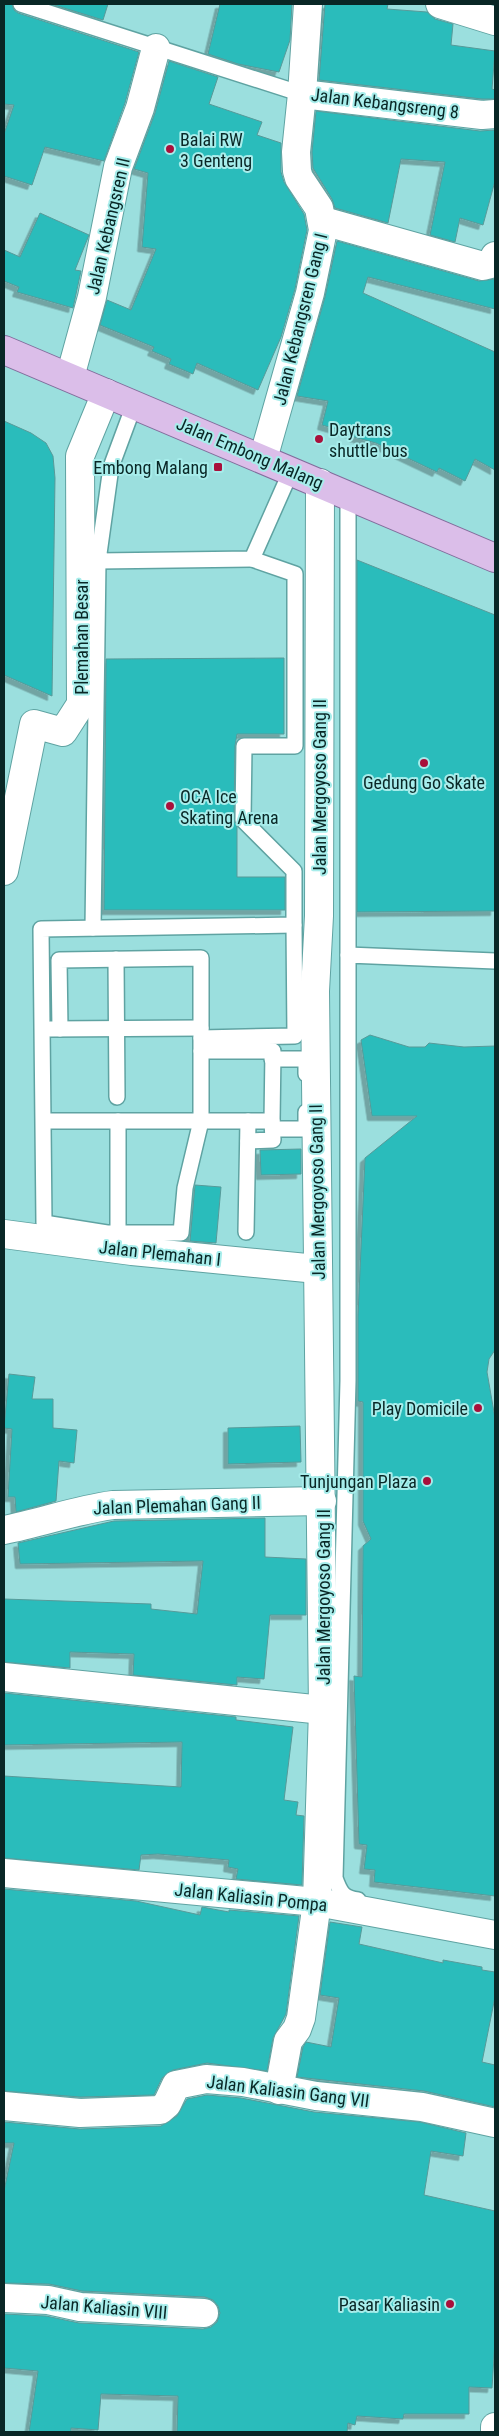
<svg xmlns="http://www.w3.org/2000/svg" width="499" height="2436" viewBox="0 0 499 2436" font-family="'Roboto Condensed',sans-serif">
	<defs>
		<filter id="shadow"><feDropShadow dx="-4.5" dy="4.5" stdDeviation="0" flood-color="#0004"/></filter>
	</defs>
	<rect width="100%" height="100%" fill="#9bdfde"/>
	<!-- building -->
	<g fill="#2abcbb" stroke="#579a99" filter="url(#shadow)">
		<path d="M4,4H12L14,10L18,13L139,52L125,103L104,161L45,147L32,185L4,176V134L14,105L4,104Z"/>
		<path d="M51,4H108L103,20Z"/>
		<path d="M220,4H292L290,40L279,72L238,64L208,54Z"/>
		<path d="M325,4H388L387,9L427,12L435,19L453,24L451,45L495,51L492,89L495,90V99H482L319,80Z"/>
		<path d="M169,61L218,77L209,104L262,122L257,135L281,143V172L284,182L304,214L307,230L295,289L281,337L258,390L197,363L193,374L169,364L171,359L152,351L154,347L100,325L107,300L131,310L156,249L142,247L148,173L134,169L155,113Z"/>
		<path d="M316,111L480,131L495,130V181L483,225L460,218L455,242L430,235L445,162L401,159L388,223L335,208L332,199L313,168L312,152Z"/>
		<path d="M40,213L89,235L75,270L81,271L73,308L17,292L19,287L4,281V250L20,257Z"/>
		<path d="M337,241L479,281L495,279V309L368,277L363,293L495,352V470L475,459L465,481L439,468L437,472L376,443L354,437V434L322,425L328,401L297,396L325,297Z"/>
		<path d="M4,421L31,433L46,443L53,456L55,478L52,696L4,675Z"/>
		<path d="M357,560L495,615V911L357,912Z"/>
		<path d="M284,658V734H237L235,746L234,820L237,827V877H285V910H104L106,659Z"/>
		<path d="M370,1035L409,1047H425L429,1043L464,1047L495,1046V1350L489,1359L487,1372L495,1418V1896L374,1882L375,1870L364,1869L367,1845L359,1844L354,1676L362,1677L363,1546L371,1539L363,1521V1402L358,1401V1316L365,1158L417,1116H372L361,1040Z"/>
		<path d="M301,1149V1174L261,1175L260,1150Z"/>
		<path d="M195,1185L221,1187L216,1243L190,1241Z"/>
		<path d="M9,1374L35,1377L32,1399H53V1428L77,1430L74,1463L59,1461L56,1501L16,1512L15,1497H8L12,1429L4,1428Z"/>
		<path d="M300,1426L301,1462L228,1464V1428Z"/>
		<path d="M265,1518V1557L306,1559V1615H270L264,1679L237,1677V1685L133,1675L134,1654L70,1652V1668L4,1662V1599L151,1604V1609L197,1614L203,1561L20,1564L18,1543L114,1521Z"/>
		<path d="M4,1693L236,1717V1720L293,1727L284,1800L298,1802L296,1815L304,1816L302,1885L236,1879L238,1869L228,1867L229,1860L158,1854L141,1855L139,1870L4,1858V1776L181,1787L182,1742L4,1745Z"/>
		<path d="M4,1889L136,1901L200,1915L202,1907L229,1912V1910L299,1916L286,2014L273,2038L267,2071L207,2063L173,2070L162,2078L154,2095L80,2097L4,2091Z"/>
		<path d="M330,1922L362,1927L359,1944L443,1963V1960L482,1967V1970L495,1972V1997L482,2062L495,2065V2107L424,2091L297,2077L303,2047L306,2042L331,2047L339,1998L320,1995Z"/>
		<path d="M207,2095L241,2098L314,2112L420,2122L466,2133L463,2156L431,2151L424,2195L495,2211V2341L492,2388L469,2387V2414H404L403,2419L357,2416L355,2425L348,2423L347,2432H177L178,2396L101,2394L98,2430L71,2428V2432H29L38,2371L4,2368V2314L46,2316L79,2323L203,2329L211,2327L217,2322L220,2313L218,2306L213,2300L205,2297L82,2291L49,2284L4,2283V2191L14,2143H4V2122L80,2129L161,2126L177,2116L187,2099Z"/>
	</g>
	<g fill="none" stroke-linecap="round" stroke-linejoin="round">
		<!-- lane casing -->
		<g stroke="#5fa3a2" stroke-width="18">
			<g id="lane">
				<path d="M21,4L302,94"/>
				<path d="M134,405L111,467L98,561L252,559L291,471"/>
				<path d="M93,928L98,561"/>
				<path d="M348,955V495"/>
				<path d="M116,959L117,1097"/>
				<path d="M50,1029L201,1028"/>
				<path d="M60,1029L59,960L201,958V1121L185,1188L181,1233H107L44,1223L41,929L294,925V871L243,820L244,746H295V574L252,559"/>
				<path d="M201,1038L295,1036L294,925"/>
				<path d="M272,1059H306V1074"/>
				<path d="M44,1121H272L273,1051H201"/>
				<path d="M118,1121V1233"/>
				<path d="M273,1129H306V1112"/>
				<path d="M248,1141L273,1140L272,1121"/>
				<path d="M246,1232L248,1121"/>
				<path d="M358,1900C343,1898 340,1892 335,1878L348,1381V955L495,961"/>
			</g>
		</g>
		<!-- street casing -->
		<g stroke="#5fa3a2" stroke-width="30">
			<g id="street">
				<path d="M440,4L495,21"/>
				<path d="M302,94L482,115L495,114"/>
				<path d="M323,221L483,266L491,264L495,256"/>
				<path d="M70,377L92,297L118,167L140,108L156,48"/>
				<path d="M263,459L310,293L323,230L319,208L299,178L297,171L296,152L302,94L308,4"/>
				<path d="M4,871L34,724L63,732L81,704L80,456L106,393"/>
				<path d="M4,1234L132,1251L317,1269"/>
				<path d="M4,1530C41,1523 75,1510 113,1505L322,1501"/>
				<path d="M4,1677L323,1710"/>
				<path d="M4,1873L317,1902L495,1935"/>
				<path d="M279,2090L288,2041L297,2029L301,2018L317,1902L323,1710L315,991L319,916L320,483"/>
				<path d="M4,2106L80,2113L160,2110L167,2104L176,2085L206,2079L243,2082L316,2096L422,2107L495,2123"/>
				<path d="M4,2298L48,2300L80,2307L204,2313"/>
				<path d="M495,2432V2427"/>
			</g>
		</g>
		<!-- primary casing -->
		<g stroke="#826d9c" stroke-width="30">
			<path id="primary" d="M4,350L495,558"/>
		</g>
		<!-- lane -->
		<use href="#lane" stroke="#fff" stroke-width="15"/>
		<!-- street -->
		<use href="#street" stroke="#fff" stroke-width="28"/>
		<!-- primary -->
		<use href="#primary" stroke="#dbbee9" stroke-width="28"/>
	</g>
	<!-- markers -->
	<g fill="#a8103b" stroke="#a7edeb" stroke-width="2">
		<circle cx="170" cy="149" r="5"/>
		<circle cx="319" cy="439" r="5"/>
		<rect x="213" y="462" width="10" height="10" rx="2.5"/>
		<circle cx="424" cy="763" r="5"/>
		<circle cx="170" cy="806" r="5"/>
		<circle cx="478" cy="1408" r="5"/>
		<circle cx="427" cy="1481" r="5"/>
		<circle cx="450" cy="2304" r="5"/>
	</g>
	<g text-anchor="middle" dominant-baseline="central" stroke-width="4" stroke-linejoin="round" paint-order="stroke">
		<!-- street labels -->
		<g font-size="18" fill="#092726" stroke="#a7edeb">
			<text transform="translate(385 103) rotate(7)">Jalan Kebangsreng 8</text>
			<text transform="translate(108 226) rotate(-77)">Jalan Kebangsren II</text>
			<text transform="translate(300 319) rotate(-76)">Jalan Kebangsren Gang I</text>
			<text transform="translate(250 453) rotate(23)">Jalan Embong Malang</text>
			<text transform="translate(81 637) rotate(-90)">Plemahan Besar</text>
			<text transform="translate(319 787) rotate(-90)">Jalan Mergoyoso Gang II</text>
			<text transform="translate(317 1192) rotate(-91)">Jalan Mergoyoso Gang II</text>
			<text transform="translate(160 1253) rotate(6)">Jalan Plemahan I</text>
			<text transform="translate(177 1505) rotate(-2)">Jalan Plemahan Gang II</text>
			<text transform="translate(323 1597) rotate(-90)">Jalan Mergoyoso Gang II</text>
			<text transform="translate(251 1897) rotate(6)">Jalan Kaliasin Pompa</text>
			<text transform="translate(288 2091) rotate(7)">Jalan Kaliasin Gang VII</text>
			<text transform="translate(104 2307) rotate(5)">Jalan Kaliasin VIII</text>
		</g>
		<!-- poi labels -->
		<g font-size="18" fill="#092726" stroke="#a7edeb" text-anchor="end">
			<text x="180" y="139" text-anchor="start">Balai RW<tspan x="180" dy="21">3 Genteng</tspan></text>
			<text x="329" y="429" text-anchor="start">Daytrans<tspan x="329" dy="21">shuttle bus</tspan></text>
			<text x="208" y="467">Embong Malang</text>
			<text x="424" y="782" text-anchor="middle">Gedung Go Skate</text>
			<text x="180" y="796" text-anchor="start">OCA Ice<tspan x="180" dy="21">Skating Arena</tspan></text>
			<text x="468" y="1408">Play Domicile</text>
			<text x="417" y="1481">Tunjungan Plaza</text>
			<text x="440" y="2304">Pasar Kaliasin</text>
		</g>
	</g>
	<!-- border -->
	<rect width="499" height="2436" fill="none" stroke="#092726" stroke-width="10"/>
</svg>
